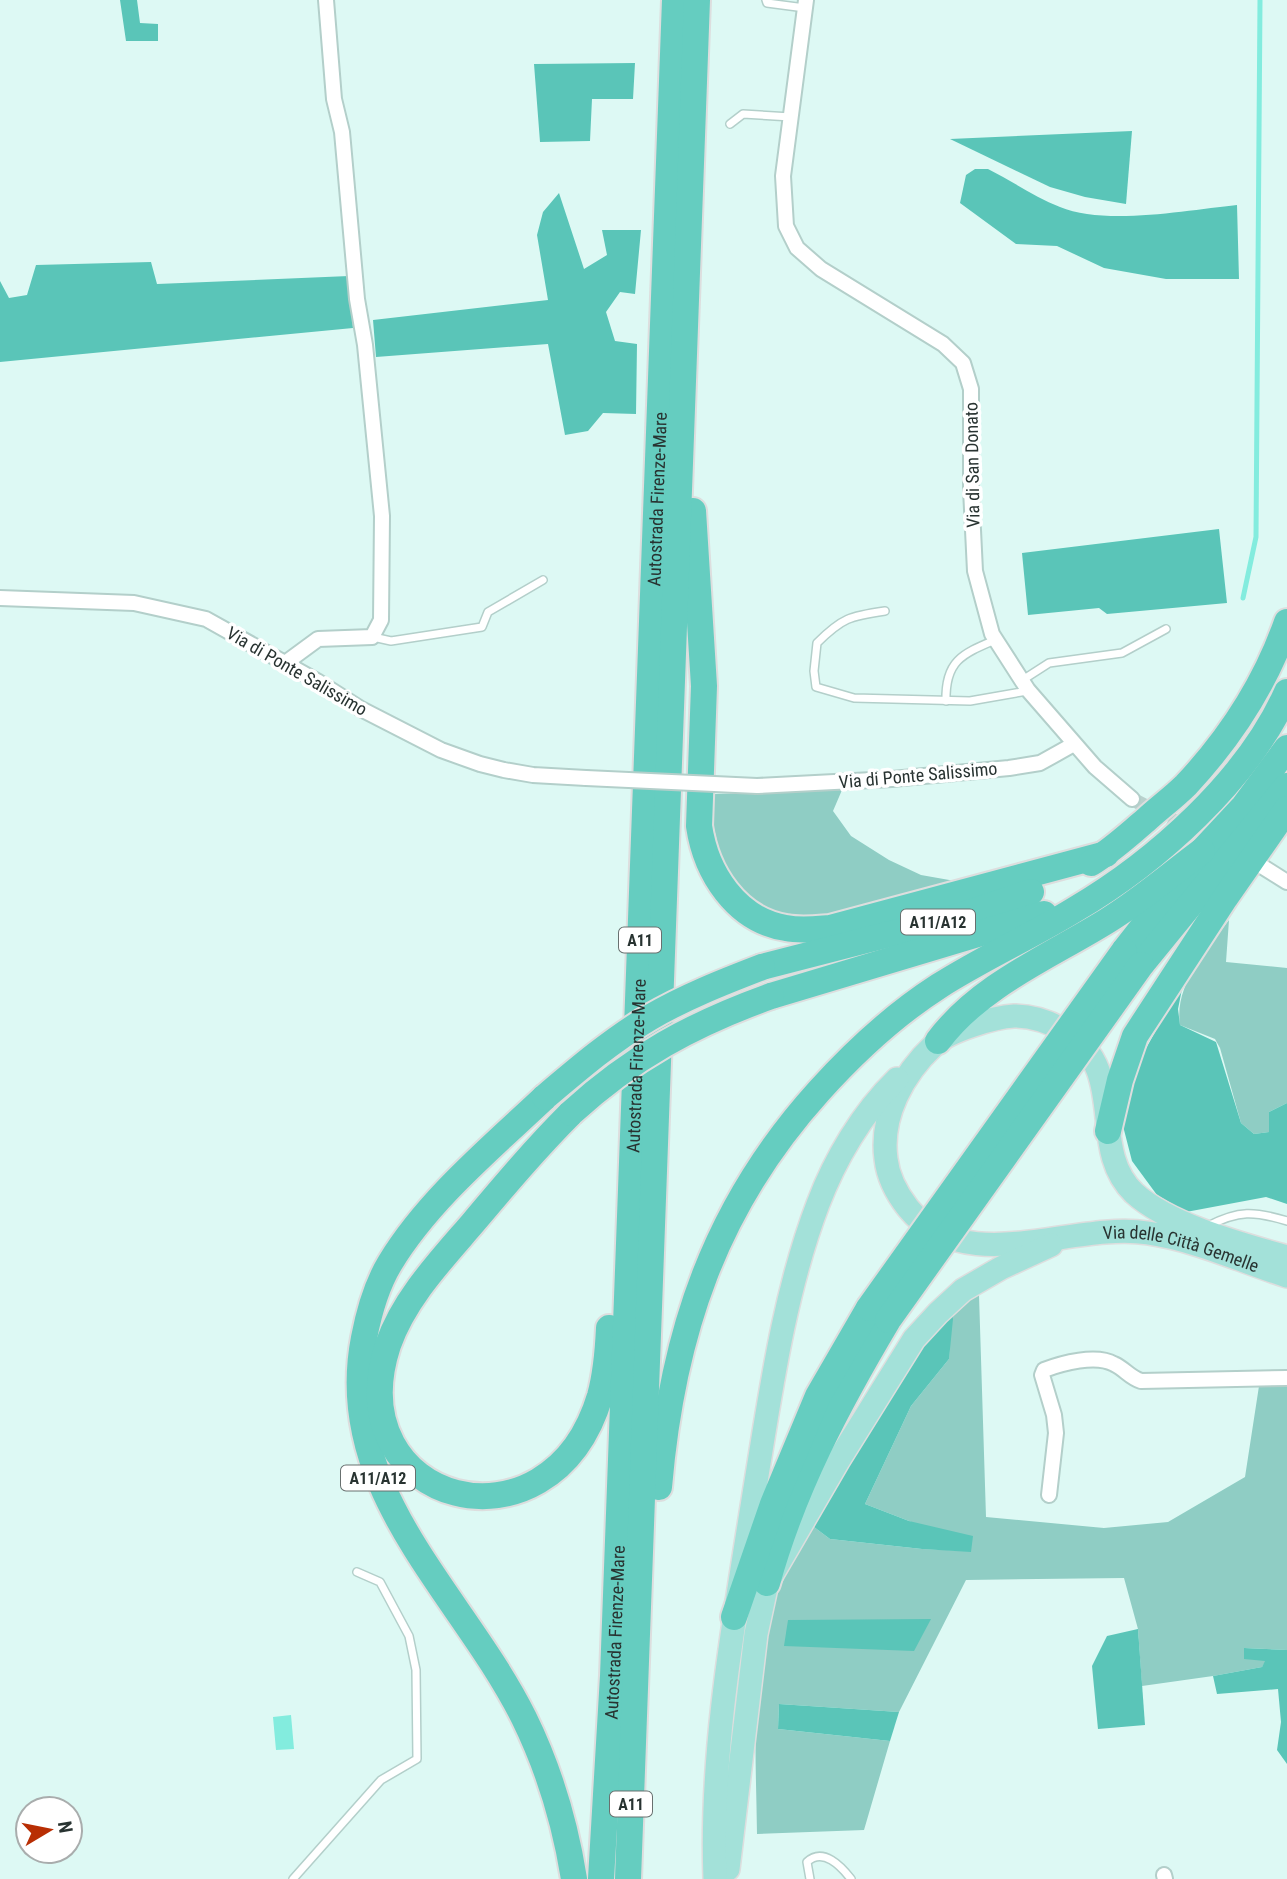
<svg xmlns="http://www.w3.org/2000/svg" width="1287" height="1879" viewBox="0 0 1287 1879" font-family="'Roboto Condensed',sans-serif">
	<rect width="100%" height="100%" fill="#ddf9f4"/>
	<!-- green -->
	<g fill="#8fcdc4">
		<path d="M842,790L833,811L851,836L889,860L921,875L955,881L808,920L779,917L746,899L724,871L713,824L714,794Z"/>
		<path d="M1229,920L1226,962L1287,968V1103L1269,1112V1132L1254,1134L1241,1123L1220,1048L1215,1039L1180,1025C1174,985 1206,951 1229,920Z"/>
		<path d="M979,1295L986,1517L1104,1528L1168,1522L1245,1477L1259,1386L1287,1384V1650L1245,1648L1266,1661L1262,1667L1213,1676L1142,1686L1138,1629L1124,1578L966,1580L899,1712L779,1704L778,1729L890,1741L864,1830L757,1834C756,1748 748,1657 783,1576C791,1558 801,1541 810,1524L830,1539L922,1549L971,1551L909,1521L865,1504L911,1406L949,1359L951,1311Z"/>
	</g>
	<!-- forest -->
	<g fill="#5ac5b8">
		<path d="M120,0H137L140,23L158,24V41H126Z"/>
		<path d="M635,63L633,99H592L590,141L540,142L534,64Z"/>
		<path d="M1132,131L1126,204L1085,197L1050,187L950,139Z"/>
		<path d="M975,169H988C1012,181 1035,197 1060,207C1105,226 1188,210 1237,205L1239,279H1166L1104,268L1057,246L1016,244L960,203L966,175Z"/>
		<path d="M559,193L584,269L607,255L602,230H641L635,294L620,292L606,312L615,341L637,344L636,414L603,413L588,431L565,435L548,344L376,357L373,320L548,300L537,235L543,212Z"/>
		<path d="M151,262L157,284L349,276L353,328L0,362V281L9,298L27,295L36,265Z"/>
		<path d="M1219,529L1227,603L1107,614L1099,608L1028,615L1022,553Z"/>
		<path d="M1182,989L1178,1009L1180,1025L1216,1042L1241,1123L1254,1134L1269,1132V1112L1287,1103V1204L1266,1197L1186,1212L1157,1195L1132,1161L1123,1126L1131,1088L1143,1054L1166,1012Z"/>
		<path d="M951,1311L953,1319L949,1359L911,1406L865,1504L909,1521L973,1536L971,1552L922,1549L830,1539L810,1524L923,1342Z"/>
		<path d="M931,1619L914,1651L784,1646L788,1620Z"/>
		<path d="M1138,1629L1145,1725L1098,1729L1092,1666L1107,1636Z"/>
		<path d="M1244,1648L1287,1650V1764L1277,1750L1281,1722L1278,1689L1217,1694L1213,1676L1262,1667L1265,1661L1244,1659Z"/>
		<path d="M779,1704L899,1712L890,1741L778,1729Z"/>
	</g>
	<!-- water -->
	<path fill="#83ecde" d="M291,1715L294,1749L276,1750L273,1717Z"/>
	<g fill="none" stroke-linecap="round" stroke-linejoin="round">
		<!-- stream -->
		<path stroke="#83ecde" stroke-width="5" d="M1243,598L1256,537L1260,0"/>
		<!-- street-tunnel -->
		<path stroke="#b9d1cd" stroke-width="14" stroke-dasharray="14 7" stroke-linecap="butt" d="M1132,799L1190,829"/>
		<!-- lane casing -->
		<g stroke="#b3cfca" stroke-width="10">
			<g id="lane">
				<path d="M766,0L767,3L805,8"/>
				<path d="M730,124L743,114L791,117"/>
				<path d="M885,611C850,616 842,618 817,643L814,671L816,687L854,698L970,701L1027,691"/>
				<path d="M373,637L391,641L482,627L488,612L543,580"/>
				<path d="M1021,681L1049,663L1122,653L1166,629"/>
				<path d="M946,701C945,661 962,654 995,640"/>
				<path d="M1208,1226C1239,1210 1254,1211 1287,1221"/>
				<path d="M293,1879L381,1780L417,1759L416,1670L409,1636L380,1582L357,1572"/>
				<path d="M810,1879L807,1862C823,1847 841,1866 851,1879"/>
			</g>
		</g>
		<!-- street casing -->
		<g stroke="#b3cfca" stroke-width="18">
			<g id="street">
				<path d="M806,0L783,176L786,226L797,248L821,269L943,344L963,363L971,389V489L975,571L992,634L1028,690L1095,767L1132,799"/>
				<path d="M0,598L134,603L206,619L317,681L361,709L441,750L480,764L504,770L533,775L586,778"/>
				<path d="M284,664L318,639L372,637L381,620L382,516L365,345L357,299L342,132L334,99L326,0"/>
				<path d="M757,786L892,779L1009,768L1040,763L1074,744"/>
				<path d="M1263,867L1287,882"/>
				<path d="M1049,1495L1056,1433L1054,1415L1042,1375L1044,1370C1062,1363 1096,1354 1114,1364C1125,1369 1129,1377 1141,1381L1287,1378"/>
				<path d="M1164,1875L1165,1879"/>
			</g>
		</g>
		<!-- primary casing -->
		<g stroke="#dddede" stroke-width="26">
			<g id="primary">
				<path id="s1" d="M1287,1257C1241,1244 1169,1225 1134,1193C1087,1148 1130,1071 1065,1031C1050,1022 1032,1016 1014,1016C994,1017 948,1031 934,1045C903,1074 880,1116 886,1159C888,1177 897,1194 908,1208C966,1280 1071,1221 1148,1233C1196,1240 1241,1261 1287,1276"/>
				<path d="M728,1869L756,1634L767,1583L838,1461L914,1339L938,1313L963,1290L1001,1268L1051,1245"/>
				<path d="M715,1879C710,1750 734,1621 754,1494C770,1397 783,1296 818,1204C835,1159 862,1113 897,1079"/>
			</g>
		</g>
		<!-- highway casing -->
		<g stroke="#dddede" stroke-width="30">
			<g id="highway">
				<path d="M693,511L704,686L699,826C706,873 736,920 786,928C801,931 816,929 830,928L1106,854"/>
				<path d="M1091,863C1111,851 1128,835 1146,820C1159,808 1174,797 1186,785C1230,738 1266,682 1287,622"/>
				<path d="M1124,951L1202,851L1244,806L1287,748"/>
				<path d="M1141,965L1287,786"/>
				<path d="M762,967L956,917L1031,892"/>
				<path d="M771,996L1044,914"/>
				<path d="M938,1041C980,985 1049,957 1107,921C1140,901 1171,874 1202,851"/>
				<path d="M545,1097C492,1147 428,1200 390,1263C376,1286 369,1312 364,1338C334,1491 462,1593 524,1718C549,1769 565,1822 574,1879"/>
				<path d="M571,1113C536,1148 504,1186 472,1224C441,1260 404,1299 388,1345C336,1504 550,1563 600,1396C606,1374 608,1350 609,1328"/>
				<path d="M1108,1131L1120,1080L1135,1036L1225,898L1287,809"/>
				<path d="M659,1487C672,1334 715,1206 819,1091C855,1051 894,1015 939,986C983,958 1030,937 1074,910C1156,862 1248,780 1287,692"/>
				<path d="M767,1583C793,1489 838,1404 888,1320"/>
				<path d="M734,1617L773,1504L818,1396L869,1308"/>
				<path id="s2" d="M601,1879L613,1676L675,0"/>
				<path d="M628,1879L697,0"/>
			</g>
		</g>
		<!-- lane -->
		<use href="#lane" stroke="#fff" stroke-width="7"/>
		<!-- street -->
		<use href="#street" stroke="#fff" stroke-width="14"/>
		<!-- primary -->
		<use href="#primary" stroke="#a3e1d9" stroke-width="23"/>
		<!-- highway -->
		<use href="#highway" stroke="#65cdc0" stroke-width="26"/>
		<!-- street-bridge casing -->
		<g stroke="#b3cfca" stroke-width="18" stroke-linecap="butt">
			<path id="street-bridge" d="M586,778L757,786"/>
		</g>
		<!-- highway-bridge casing -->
		<g stroke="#dddede" stroke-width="30" stroke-linecap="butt">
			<g id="highway-bridge">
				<path d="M545,1097C578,1069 612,1040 649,1018C685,997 723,982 762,967"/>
				<path d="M571,1113C632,1057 693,1024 771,996"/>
				<path d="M869,1308L1124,951"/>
				<path d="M888,1320L1141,965"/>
			</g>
		</g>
		<!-- street-bridge -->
		<use href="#street-bridge" stroke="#fff" stroke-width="14"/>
		<!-- highway-bridge -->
		<use href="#highway-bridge" stroke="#65cdc0" stroke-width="26"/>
	</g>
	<g text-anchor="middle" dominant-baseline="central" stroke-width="7" stroke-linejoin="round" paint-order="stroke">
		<!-- shield labels -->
		<g fill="#fff" stroke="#68706f" stroke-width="2">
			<rect x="901" y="909.5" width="74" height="25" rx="5"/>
			<rect x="619" y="927.5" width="42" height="25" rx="5"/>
			<rect x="341" y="1465.5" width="74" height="25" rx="5"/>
			<rect x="610" y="1791.5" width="42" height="25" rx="5"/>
		</g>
		<g font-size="16" font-weight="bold" fill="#283331">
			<text x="938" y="922">A11/A12</text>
			<text x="640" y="940">A11</text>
			<text x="378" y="1478">A11/A12</text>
			<text x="631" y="1804">A11</text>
		</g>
		<!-- street labels -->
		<g font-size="18" fill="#283331" stroke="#fff">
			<text transform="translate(972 465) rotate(-91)">Via di San Donato</text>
			<text stroke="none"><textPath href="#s2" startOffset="1381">Autostrada Firenze-Mare</textPath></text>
			<text transform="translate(297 671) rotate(30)">Via di Ponte Salissimo</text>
			<text transform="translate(918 775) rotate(-5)">Via di Ponte Salissimo</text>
			<text stroke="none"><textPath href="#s2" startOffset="814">Autostrada Firenze-Mare</textPath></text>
			<text stroke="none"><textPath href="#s1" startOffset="959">Via delle Città Gemelle</textPath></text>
			<text stroke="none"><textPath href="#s2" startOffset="247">Autostrada Firenze-Mare</textPath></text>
		</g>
	</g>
	<!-- north arrow -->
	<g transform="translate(49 1830) rotate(80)"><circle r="33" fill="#ffffff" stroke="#a9adad" stroke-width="2"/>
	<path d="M0-5L12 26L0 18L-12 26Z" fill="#b82e04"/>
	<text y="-10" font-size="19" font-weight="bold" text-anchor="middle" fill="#283331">N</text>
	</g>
</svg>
